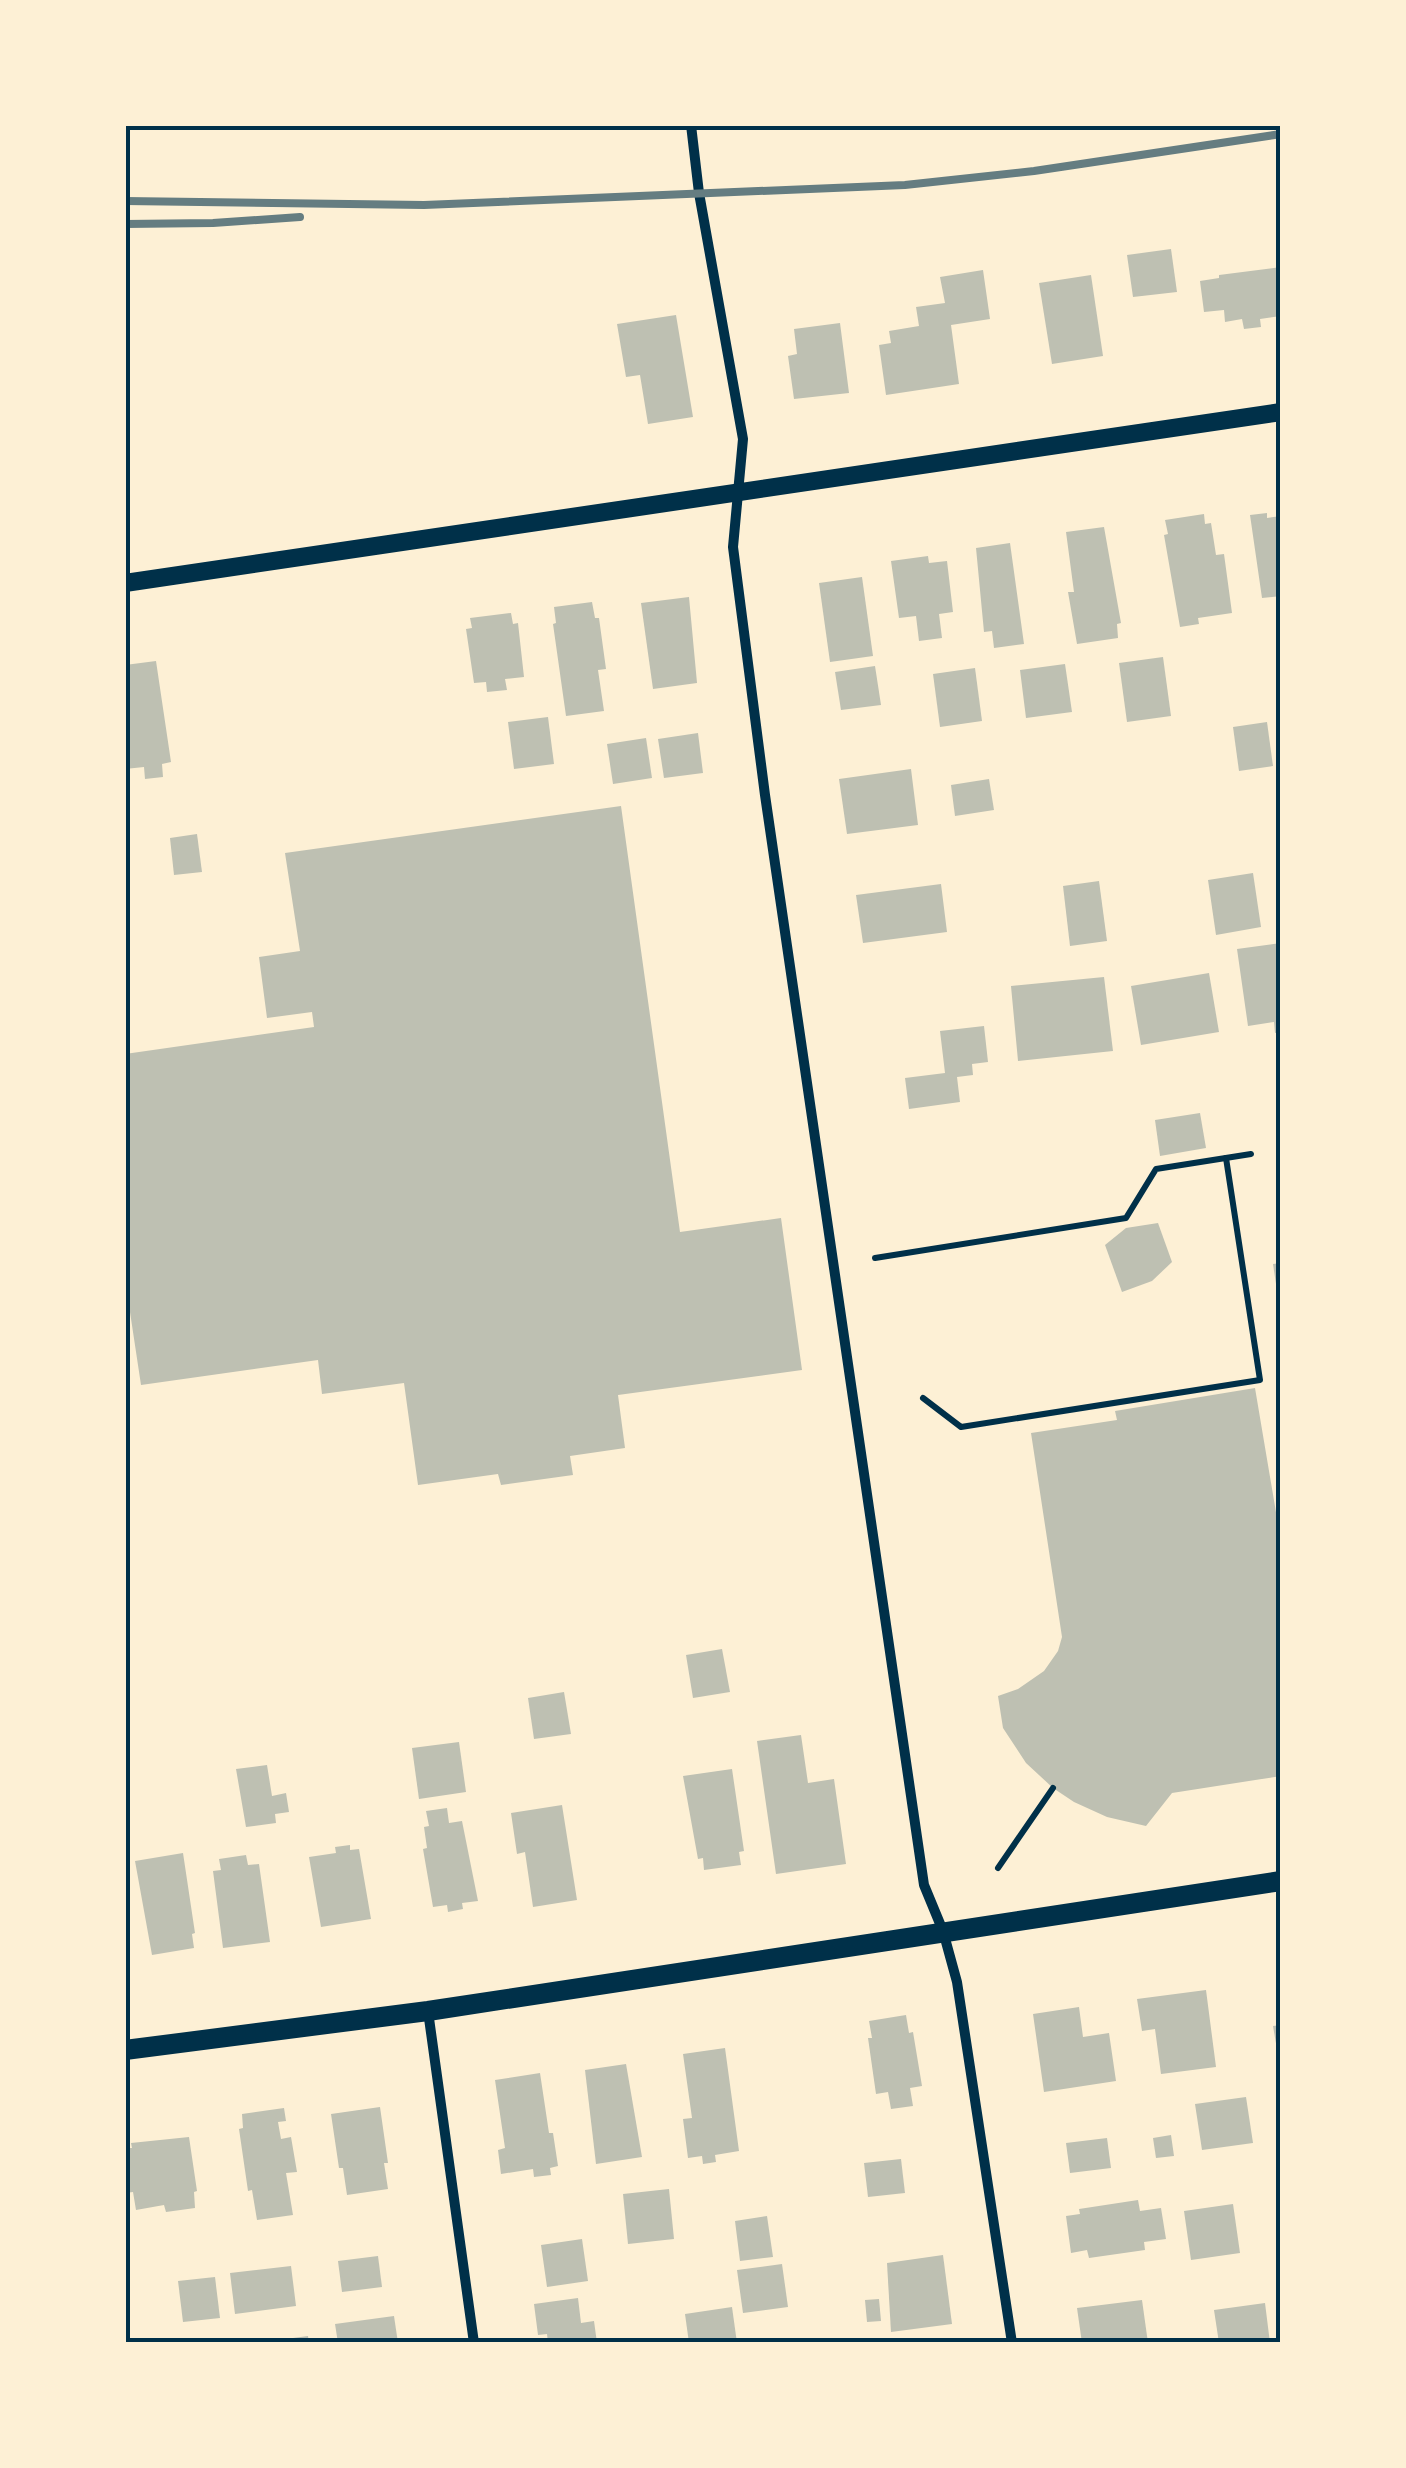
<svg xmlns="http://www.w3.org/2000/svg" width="1406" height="2468" viewBox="0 0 1406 2468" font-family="'PT Sans Narrow',sans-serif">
	<rect width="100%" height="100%" fill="#fdf0d5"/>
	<!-- building -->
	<g fill="#bec0b2">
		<path d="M1171,249L1177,292L1133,297L1127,255Z"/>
		<path d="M1281,267V316L1260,319L1261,327L1244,329L1242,319L1225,322L1224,310L1204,312L1200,281L1219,278V275Z"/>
		<path d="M983,270L990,319L951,325L959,384L886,395L879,345L891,343L889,331L919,326L916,307L945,303L940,277Z"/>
		<path d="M1091,275L1103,356L1052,364L1039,283Z"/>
		<path d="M676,315L693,417L648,424L640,375L626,377L617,324Z"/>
		<path d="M840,323L849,393L794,399L788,356L797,354L794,329Z"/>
		<path d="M1267,513V518L1281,516V596L1262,598L1250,515Z"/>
		<path d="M1204,514L1205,524L1211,523L1216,555L1224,554L1232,613L1198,618L1199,624L1180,627L1164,535L1168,534L1165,520Z"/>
		<path d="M1104,527L1121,623L1117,624L1118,638L1077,644L1068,592H1074L1066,532Z"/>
		<path d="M1010,543L1024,644L994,648L992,631L984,632L976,548Z"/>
		<path d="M928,556L929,563L947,561L953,612L939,614L942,638L919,641L916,616L899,618L891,561Z"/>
		<path d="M862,577L873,656L830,662L819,583Z"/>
		<path d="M689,597L697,683L653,689L641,603Z"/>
		<path d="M592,602L595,618H599L606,669L598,670L604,711L566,716L553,624L556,623L554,607Z"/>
		<path d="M511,613L513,624L518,623L524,677L505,679L507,690L487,692L486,682L474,683L466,629L472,628L470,618Z"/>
		<path d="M1163,657L1171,716L1127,722L1119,663Z"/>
		<path d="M156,661L171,762L162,764L163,777L145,779L144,767L125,769V665Z"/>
		<path d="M1065,664L1072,712L1026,718L1020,670Z"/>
		<path d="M875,666L881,705L841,710L835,672Z"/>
		<path d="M975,668L982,721L940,727L933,674Z"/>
		<path d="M548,717L554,764L514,769L508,722Z"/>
		<path d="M1267,722L1273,766L1239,771L1233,727Z"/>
		<path d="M698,733L703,773L664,778L658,739Z"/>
		<path d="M646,738L652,778L613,784L607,744Z"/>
		<path d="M911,769L918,825L847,834L839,779Z"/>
		<path d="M989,779L994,810L955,816L951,785Z"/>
		<path d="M621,806L680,1232L781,1218L802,1370L618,1395L625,1448L570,1456L573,1475L501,1485L498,1474L418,1485L404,1383L322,1394L318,1360L141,1385L125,1279V1054L314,1027L312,1012L267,1018L259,957L300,951L285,853Z"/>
		<path d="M197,834L202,872L174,875L170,838Z"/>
		<path d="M1253,873L1261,927L1216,935L1208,880Z"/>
		<path d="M1099,881L1107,941L1070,946L1063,886Z"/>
		<path d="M941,884L947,932L863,943L856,895Z"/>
		<path d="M1281,943V1032L1275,1033L1274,1022L1248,1026L1237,949Z"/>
		<path d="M1209,973L1219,1032L1141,1045L1131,986Z"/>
		<path d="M1104,977L1113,1051L1018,1061L1011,986Z"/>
		<path d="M984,1026L988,1062L972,1064L973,1075L957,1077L960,1102L909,1109L905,1078L945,1073L940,1031Z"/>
		<path d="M1200,1113L1206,1148L1160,1156L1155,1120Z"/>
		<path d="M1158,1223L1172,1262L1152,1281L1122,1292L1105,1245L1126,1228Z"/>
		<path d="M1281,1263V1303L1279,1304L1273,1264Z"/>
		<path d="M1255,1388L1281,1542V1776L1172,1793L1146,1826L1107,1817L1074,1802L1053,1788L1026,1763L1003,1728L998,1696L1018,1689L1044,1671L1058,1651L1062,1637L1031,1433L1117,1420L1115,1411Z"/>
		<path d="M722,1649L730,1692L693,1698L686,1655Z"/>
		<path d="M564,1692L571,1734L534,1739L528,1698Z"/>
		<path d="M801,1735L808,1783L834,1779L846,1864L776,1874L757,1741Z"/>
		<path d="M459,1742L466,1792L419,1799L412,1748Z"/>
		<path d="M267,1765L272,1796L286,1793L289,1812L275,1814L276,1823L246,1827L236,1769Z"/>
		<path d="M732,1769L744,1851L739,1852L741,1865L704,1870L703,1858L698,1859L683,1776Z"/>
		<path d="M562,1805L577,1900L533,1907L525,1852L517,1854L511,1813Z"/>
		<path d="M447,1808L449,1823L462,1821L478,1901L462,1903L463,1909L448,1912L447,1905L433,1907L423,1849L427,1848L424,1827L429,1826L426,1811Z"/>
		<path d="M350,1845V1850L359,1849L371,1919L321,1927L309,1857L336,1853L335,1847Z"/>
		<path d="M183,1853L195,1933L192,1934L194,1948L152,1955L135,1861Z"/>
		<path d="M246,1855L248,1865L259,1864L270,1942L223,1948L213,1871L221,1870L219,1859Z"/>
		<path d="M1206,1990L1216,2067L1161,2074L1155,2029L1142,2031L1137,1999Z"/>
		<path d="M1079,2007L1083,2037L1109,2033L1116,2081L1044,2092L1033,2014Z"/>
		<path d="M906,2015L909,2033L913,2032L922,2086L910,2088L913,2106L891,2109L888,2092L876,2094L868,2038H872L869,2021Z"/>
		<path d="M1281,2025V2061H1279L1273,2026Z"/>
		<path d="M725,2048L739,2151L715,2155L716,2162L703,2164L702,2156L688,2158L683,2119L692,2118L683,2054Z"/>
		<path d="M626,2064L642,2157L596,2164L585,2070Z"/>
		<path d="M540,2073L549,2133H553L558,2166L550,2168L551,2175L534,2177L533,2169L501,2174L498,2150L505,2148L495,2080Z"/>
		<path d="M1246,2097L1253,2143L1202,2150L1195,2104Z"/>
		<path d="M380,2107L388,2163H384L388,2189L347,2195L343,2168H339L331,2114Z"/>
		<path d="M284,2108L286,2121L278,2122L281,2139L291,2137L297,2172L286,2173L293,2215L257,2220L252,2190L248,2191L239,2129L243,2128L242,2114Z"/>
		<path d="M1171,2135L1174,2156L1156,2158L1153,2138Z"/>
		<path d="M189,2137L197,2191L194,2192L195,2208L166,2212L164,2205L136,2210L133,2192L125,2193V2148H132L131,2143Z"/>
		<path d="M1107,2138L1111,2168L1070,2173L1066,2143Z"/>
		<path d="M901,2159L905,2193L868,2197L864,2163Z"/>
		<path d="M669,2189L674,2239L628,2244L623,2194Z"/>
		<path d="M1138,2200L1140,2211L1161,2208L1166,2239L1144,2242L1145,2250L1089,2258L1087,2250L1071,2253L1066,2216L1080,2214L1079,2209Z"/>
		<path d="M1233,2204L1240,2253L1191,2260L1184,2211Z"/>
		<path d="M767,2216L773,2257L740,2261L735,2221Z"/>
		<path d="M582,2239L588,2281L547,2287L541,2245Z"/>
		<path d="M943,2255L952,2324L891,2332L887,2263Z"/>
		<path d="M378,2256L382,2287L342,2292L338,2261Z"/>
		<path d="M782,2264L788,2307L743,2313L737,2270Z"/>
		<path d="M291,2266L296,2306L235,2314L230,2273Z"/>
		<path d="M215,2277L220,2318L183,2322L178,2281Z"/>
		<path d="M578,2298L581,2323L594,2321L597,2343H548L547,2334L538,2335L534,2304Z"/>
		<path d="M879,2299L881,2321L867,2322L865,2300Z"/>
		<path d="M1142,2300L1148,2343H1082L1077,2308Z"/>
		<path d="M1265,2303L1270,2343H1219L1214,2310Z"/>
		<path d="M732,2307L737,2343H689L685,2314Z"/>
		<path d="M394,2316L398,2343H338L335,2324Z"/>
		<path d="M308,2336L309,2343H294L293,2338Z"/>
	</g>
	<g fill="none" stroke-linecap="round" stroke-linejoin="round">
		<!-- path -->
		<g stroke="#003049" stroke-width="6">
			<path d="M875,1258L1126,1218L1156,1169L1251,1154"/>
			<path d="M923,1398L961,1427L1260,1380L1226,1158"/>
			<path d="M998,1868L1053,1788"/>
		</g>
		<!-- minor -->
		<g stroke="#003049" stroke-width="10">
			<path d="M691,125L699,193L743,439L733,547L765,795L924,1885L943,1931L957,1982L1012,2343"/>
			<path d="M428,2011L474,2343"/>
		</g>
		<!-- tertiary -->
		<path stroke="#003049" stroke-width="18" d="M125,583L1281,412"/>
		<!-- secondary -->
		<path stroke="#003049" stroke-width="20" d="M125,2050L428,2011L1281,1881"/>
		<!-- rail -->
		<g stroke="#657d81" stroke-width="8">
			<path d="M125,201L424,205L905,185L1034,171L1281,134"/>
			<path d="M125,224L213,223L300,217"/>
		</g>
	</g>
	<!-- border -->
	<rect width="1406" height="2468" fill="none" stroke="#fdf0d5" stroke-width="255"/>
	<rect x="128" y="128" width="1150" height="2212" fill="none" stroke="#003049" stroke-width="4"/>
</svg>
